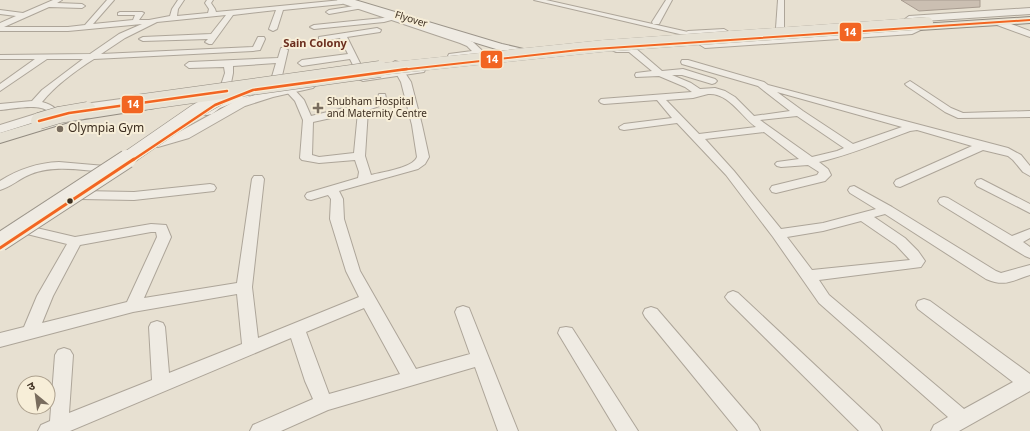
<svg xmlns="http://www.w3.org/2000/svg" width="1030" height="431" viewBox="0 0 1030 431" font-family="Georgia,'Noto Sans Devanagari',serif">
	<rect width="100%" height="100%" fill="#e7e0d1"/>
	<!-- building -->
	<path fill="#cbbfb2" stroke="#a89c90" d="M901,0H980V7L919,11Z"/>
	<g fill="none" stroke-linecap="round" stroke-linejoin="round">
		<!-- minor casing -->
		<g stroke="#ada599" stroke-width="2">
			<g id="minor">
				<path d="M53,0H62L57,3L82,4L85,6L82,8L49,7L4,27H68L85,25L107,0H114L93,24L133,20L135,15H118V13L120,12H142L144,13L139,20H149L170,16L172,9L178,0H184L178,9L177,16L208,13L209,9L205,3L207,0H213L211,3L215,9L216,12L342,0L345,2L342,4L283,10L277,29L273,31L269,29L276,10L233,15L212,44H209L205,42L208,39L143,41L139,39L143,37L211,34L226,15L157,22L125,38L101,54L253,47L258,37H264L265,39L260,50L253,51L94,59C75,71 56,85 42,102C54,105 58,110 64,120L59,123L55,122C53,119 51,114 48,111C39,103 12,109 0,110V104L32,101L42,90L83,59H47L0,91V84L35,59H0V55L90,54L119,34L142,24L68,31H0V23L16,16L0,14V10L23,13Z"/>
				<path d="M534,0H546L688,32L692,34L688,36Z"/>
				<path d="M666,0H672L659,24H653L652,22Z"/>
				<path d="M778,0H784V28L780,30L776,28Z"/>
				<path d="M361,5L364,7L363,8L329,14L326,12L329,10Z"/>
				<path d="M392,15H395V19L384,22L314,29L310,27L314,25L383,18Z"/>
				<path d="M377,28L381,30L380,32L347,37L363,69L362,71H356L350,59L302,66L298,63L302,60L348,54L340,38L322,41H319V37Z"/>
				<path d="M631,47H634L662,71L683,69L715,79L717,81L715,83L712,84L682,75H672L691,83L700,89L715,88L725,91L735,97L754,116L790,111L758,86L682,64L681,62L682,60H688L764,82L768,85L1008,148L1021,155L1030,166V176L1023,172L1013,160L1008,156L983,150L900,187L896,186L894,183L896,180L972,146L917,130L910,131C880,142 850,155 819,162L828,169L831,175L825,181L776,193L772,192L770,189L772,186L817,175L819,172L808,165L781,167L777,166L775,164L777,162L799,159L764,132L705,139L734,171L781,229L823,223L876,209L850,193L848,190L850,187L854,186L892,207L996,271L1001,273L1030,265V275C1011,281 1005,287 986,279L885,214L874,217L905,238L918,251L925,261L921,267L819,280L829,295L964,409L1013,382L918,309L916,305L918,301L924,299L930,301L1030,374V391L959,431H931L934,425L948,417L819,303L773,237L726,175L677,123L624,130L620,129L619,127L624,124L672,118L657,100L604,104L601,103L599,101L601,99L692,92L685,87L659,76L636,77L635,75L636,73L652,71L629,52H616L612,50L616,48ZM777,92L902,127L853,144L803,111ZM708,94C728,92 741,116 756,127L699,134L666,100L693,98ZM797,116L844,148L837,151L812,157L760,120ZM861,221L896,245L910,260L812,270L787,237L823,231Z"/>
				<path d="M281,48H284L288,50L281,80L276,83L271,80L276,63L233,66V73L230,88L225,91L220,88L225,73L224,67L189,68L185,65L189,62L278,58Z"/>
				<path d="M395,61L398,62L411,82L422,125L429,157L425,164L418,169L339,191L343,199L344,219L360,271L416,369L470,354L455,312L457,308L463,306L469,308L518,431H498L475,367L328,410L281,431H250L253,425L313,399L305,381L291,338L70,431H38L41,425L50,421L55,355L58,350L64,348L70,350L73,355L69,413L152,380L149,327L151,323L157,321L163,323L165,327L169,373L242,344L237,294L133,312L0,347V333L24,327L37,296L67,244L23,233L21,230L23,227L28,226L75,237L151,224L166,225L171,237L144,298L237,283L252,179L254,176H262L264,179L252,287L258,338L359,297L346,271L330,219L331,199L328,195L311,200L307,199L305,196L307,193L358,178L359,172L355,160L319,163L302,160L300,158L303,120L295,101L284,89L286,87H292L304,100L311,116L377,100L379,94H385L387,102L385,104L368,110L365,156L371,175C382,172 413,168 417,157L412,125L401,82L391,64ZM358,112L354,153L319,157L312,155L313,122ZM151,232H156L157,237L127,302L42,323L53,296L80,245ZM364,308L400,374L329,394L306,332Z"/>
				<path d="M910,81L951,108L963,113L1030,111V117L958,118L945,112L907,86L905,84Z"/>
				<path d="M59,162L105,166L109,167L111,169L109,171L105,172C81,170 54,165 31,174C20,178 11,187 0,190V181C19,169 37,163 59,162Z"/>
				<path d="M981,179L1030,204V213L977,186L975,183L977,180Z"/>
				<path d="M210,184L214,185L216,188L214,191L134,200L81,199L77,198L75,195L77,192L81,191L134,192Z"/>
				<path d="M944,197L948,198L1012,236L1030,229V238L1023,242L1030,247V258L1025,256L940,204L938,201L940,198Z"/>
				<path d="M733,291L738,293L879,425L882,431H859L728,301L725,297L728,293Z"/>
				<path d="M651,307L657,309L757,425L760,431H738L645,317L643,313L645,309Z"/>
				<path d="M566,327L572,328L638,431H617L558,333L560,328Z"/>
			</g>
		</g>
		<!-- tertiary casing -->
		<g stroke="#ada599" stroke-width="2">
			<g id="tertiary">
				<path d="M337,0H349L466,39L473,42L489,57L484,60L477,56L449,58L448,56L449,54L472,51L467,46L460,43L338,2Z"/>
				<path d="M1030,8V14L909,22L905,19L909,16Z"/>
				<path d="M1000,20L1030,31V37L997,25L995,23L997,21Z"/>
				<path d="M922,24L925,25L927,27L912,34L705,48L683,34L688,31L724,29L729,32L724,35L698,36L707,42L911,28Z"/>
				<path d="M420,67L425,70L424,72L363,81L357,78L363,75Z"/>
				<path d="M309,83L313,84L315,86L313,88L273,97L245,106L189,138L158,147L153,146L151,143L153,140L179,132L237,100L270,91Z"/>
				<path d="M143,96L147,97L149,100L147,103L57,115L0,133V125L55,108Z"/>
			</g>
		</g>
		<!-- secondary casing -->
		<g stroke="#9c958a" stroke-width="2">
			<g id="secondary">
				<path d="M340,0H355L502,44L532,51L534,53L532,55L528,56L496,49L342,2Z"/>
				<path d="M253,86L258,87L259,90L258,93L220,108L212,114L207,115L202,114L200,111L210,102Z"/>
			</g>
		</g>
		<!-- primary casing -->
		<g stroke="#928b80" stroke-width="2">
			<g id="primary">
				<path d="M1030,17V23L904,31L900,30L898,28L900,26L904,25Z"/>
				<path d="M150,101L155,102L157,105L155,108L72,121L0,143V133L70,112Z"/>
			</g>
		</g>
		<!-- minor -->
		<use href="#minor" fill="#efebe3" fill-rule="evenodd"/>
		<!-- tertiary -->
		<use href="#tertiary" fill="#efebe3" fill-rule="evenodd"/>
		<!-- secondary -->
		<use href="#secondary" fill="#efebe3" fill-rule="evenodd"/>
		<!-- primary -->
		<use href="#primary" fill="#e6e1d4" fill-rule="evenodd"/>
		<!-- secondary-bridge-far1 casing -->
		<g stroke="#9c958a" stroke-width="15" stroke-linecap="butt">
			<path id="secondary-bridge-far1" d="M125,160L196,111L233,90"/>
		</g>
		<!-- secondary-bridge casing -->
		<g stroke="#9c958a" stroke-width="20" stroke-linecap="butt">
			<path id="secondary-bridge" d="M0,242L127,159"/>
		</g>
		<!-- primary-bridge-far1 casing -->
		<g stroke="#928b80" stroke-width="12" stroke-linecap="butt">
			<path id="primary-bridge-far1" d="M372,70L603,46L927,23"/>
		</g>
		<!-- primary-bridge casing -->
		<g stroke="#928b80" stroke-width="17" stroke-linecap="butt">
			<g id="primary-bridge">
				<path d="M129,104L380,69"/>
				<path d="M39,121L59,115L88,110"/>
			</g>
		</g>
		<!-- secondary-bridge-far1 -->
		<use href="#secondary-bridge-far1" stroke="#efebe3" stroke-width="14"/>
		<!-- secondary-bridge -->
		<use href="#secondary-bridge" stroke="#efebe3" stroke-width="18"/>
		<!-- primary-bridge-far1 -->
		<use href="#primary-bridge-far1" stroke="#e6e1d4" stroke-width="12"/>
		<!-- primary-bridge -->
		<use href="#primary-bridge" stroke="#e6e1d4" stroke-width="16"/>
		<!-- bus-1-far2 casing -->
		<g stroke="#f7eed8" stroke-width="4">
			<path id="bus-1-far2" d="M400,70L579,50L1030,20"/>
		</g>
		<!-- bus-1-far1 casing -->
		<g stroke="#f7eed8" stroke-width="5">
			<g id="bus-1-far1">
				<path d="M39,121L69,113L227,91"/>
				<path d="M133,160L215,105L253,90L407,69"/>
			</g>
		</g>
		<!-- bus-1 casing -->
		<g stroke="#f7eed8" stroke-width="6">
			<path id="bus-1" d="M0,248L134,159"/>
		</g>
		<!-- bus-1-far2 -->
		<use href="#bus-1-far2" stroke="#f26522" stroke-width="2"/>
		<!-- bus-1-far1 -->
		<use href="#bus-1-far1" stroke="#f26522" stroke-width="2.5"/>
		<!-- bus-1 -->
		<use href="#bus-1" stroke="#f26522" stroke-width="3"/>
	</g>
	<!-- markers -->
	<g fill="#786c5e" stroke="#f7eed8" stroke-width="1.5">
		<path d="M316 102h4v4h4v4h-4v4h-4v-4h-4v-4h4z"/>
		<circle cx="60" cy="129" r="4"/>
	</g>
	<circle fill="#3d2e20" stroke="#f7eed8" stroke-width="1.5" cx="70" cy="201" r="3.5"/>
	<g text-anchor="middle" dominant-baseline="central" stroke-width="4" stroke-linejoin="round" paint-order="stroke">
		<!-- far-street labels -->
		<g font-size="10" fill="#3d2e20" stroke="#f7eed8">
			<text transform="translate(411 20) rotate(17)">Flyover</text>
		</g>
		<!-- far-poi labels -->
		<g font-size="10" fill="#3d2e20" stroke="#f7eed8" text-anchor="start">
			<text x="327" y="102">Shubham Hospital<tspan x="327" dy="12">and Maternity Centre</tspan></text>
		</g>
		<!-- far-neighbourhood labels -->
		<g font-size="11" font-weight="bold" fill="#6b2e1e" stroke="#f7eed8">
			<text x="315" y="44">Sain Colony</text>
		</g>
		<!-- poi labels -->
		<g font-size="12" fill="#3d2e20" stroke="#f7eed8" text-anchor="start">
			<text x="68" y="129">Olympia Gym</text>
		</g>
	</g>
	<g stroke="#f7eed8" stroke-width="1.5">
		<rect x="839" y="22" width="23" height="20" rx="4" fill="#f26522"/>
		<rect x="480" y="50" width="23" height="19" rx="4" fill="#f26522"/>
		<rect x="121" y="95" width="23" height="19" rx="4" fill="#f26522"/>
	</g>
	<g font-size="11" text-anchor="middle" font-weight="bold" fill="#fff">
		<text x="850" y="36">14</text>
		<text x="492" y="63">14</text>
		<text x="133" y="108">14</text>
	</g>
	<!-- north arrow -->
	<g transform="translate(36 395) rotate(331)"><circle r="19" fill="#f7eed8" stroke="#ada18e"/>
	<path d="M0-3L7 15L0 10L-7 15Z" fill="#786c5e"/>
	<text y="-6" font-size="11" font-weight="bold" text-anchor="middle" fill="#3d2e20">उ</text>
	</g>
</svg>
